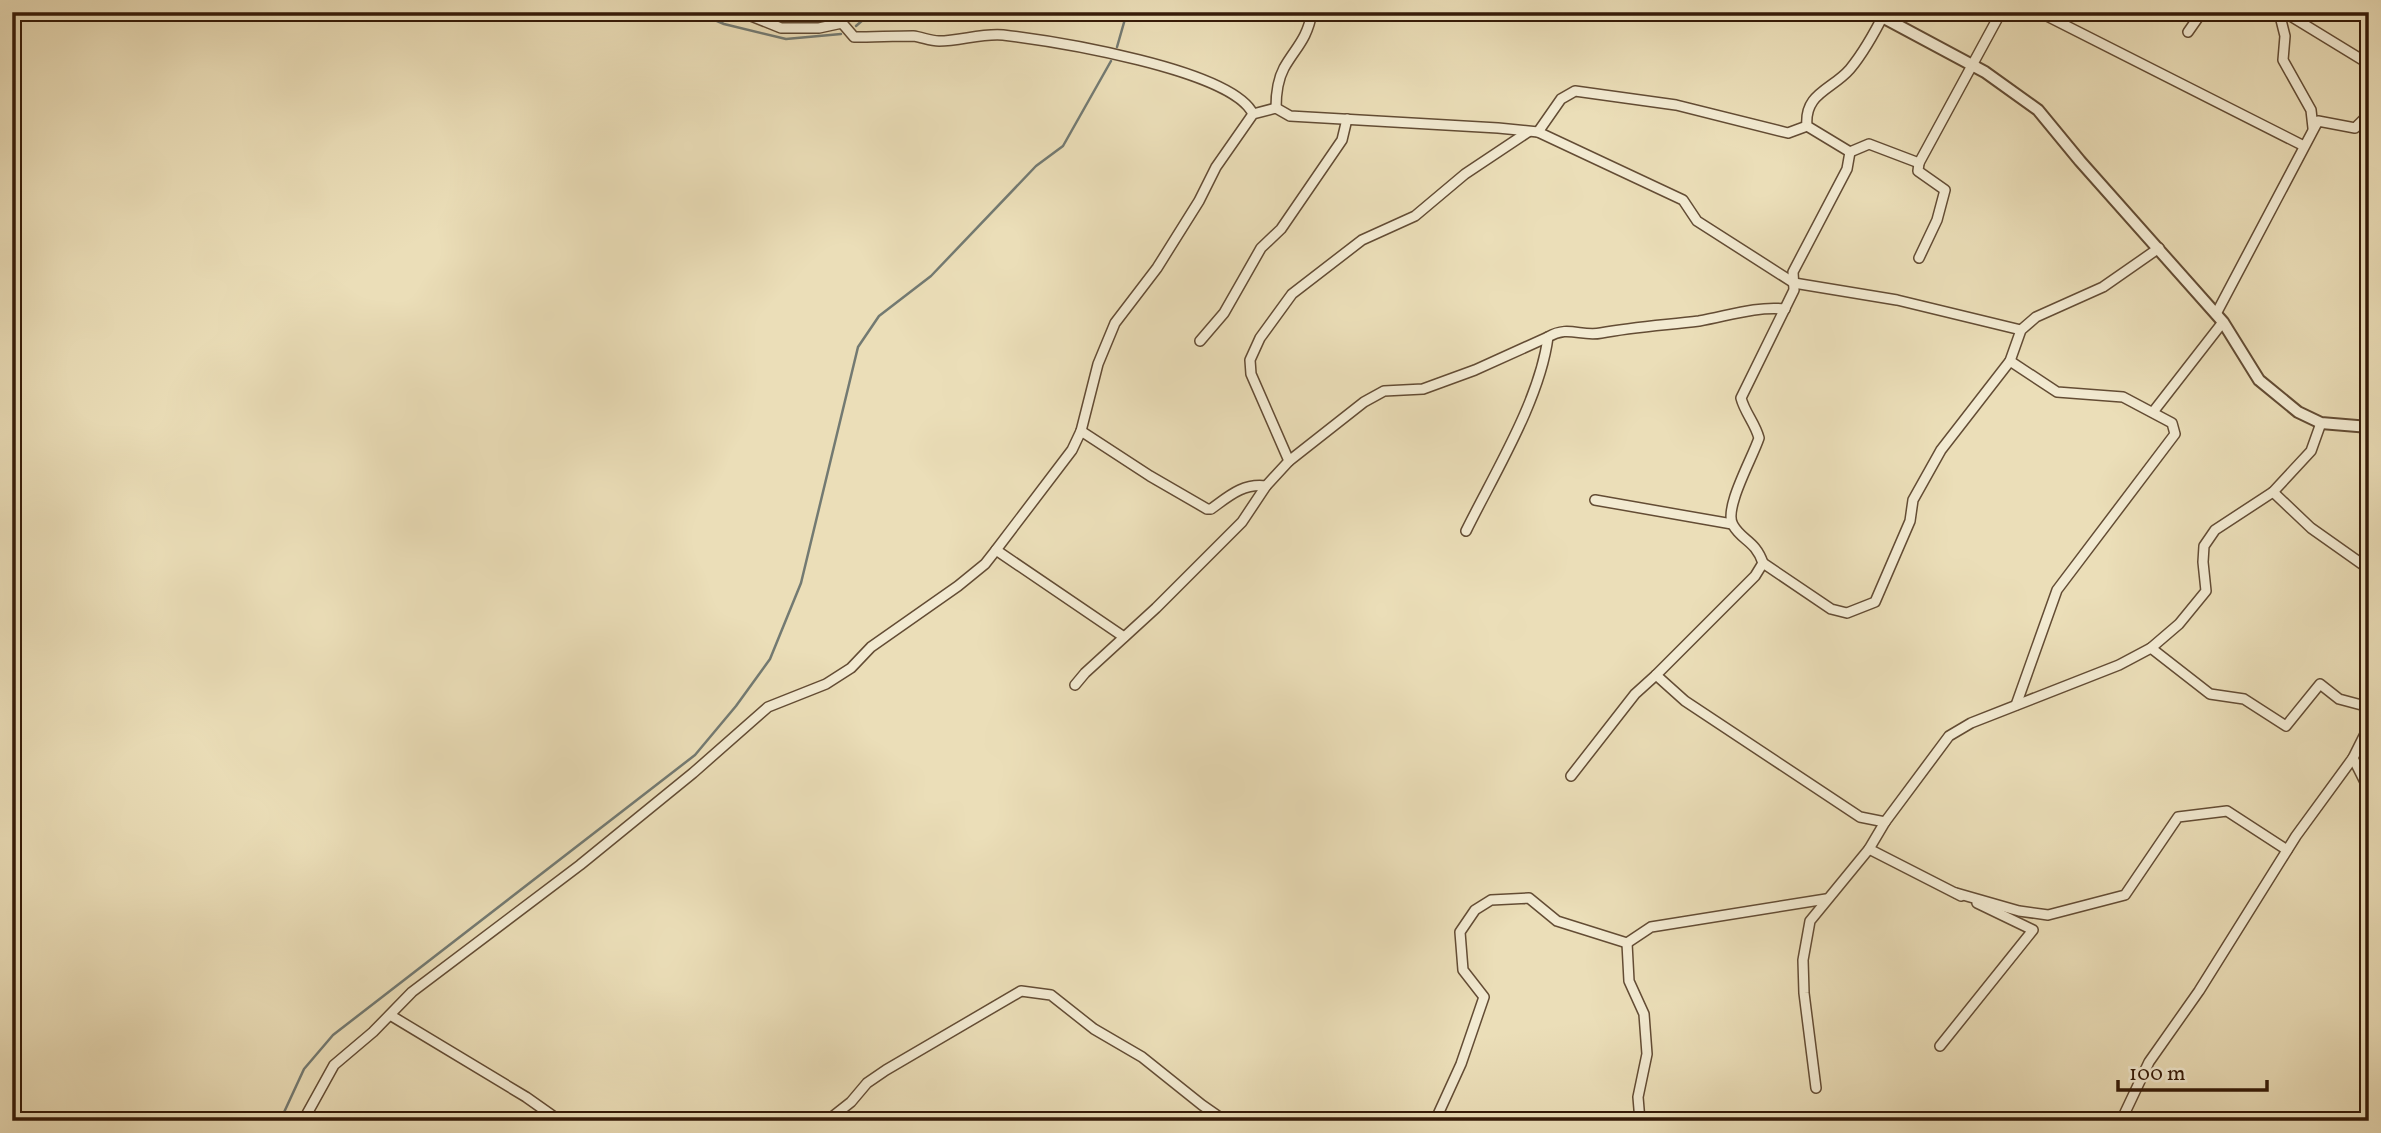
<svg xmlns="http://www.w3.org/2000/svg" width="2381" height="1133" viewBox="0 0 2381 1133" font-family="Vollkorn,serif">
	<rect width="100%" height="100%" fill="#ebdeb8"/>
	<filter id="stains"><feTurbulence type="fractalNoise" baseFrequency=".00286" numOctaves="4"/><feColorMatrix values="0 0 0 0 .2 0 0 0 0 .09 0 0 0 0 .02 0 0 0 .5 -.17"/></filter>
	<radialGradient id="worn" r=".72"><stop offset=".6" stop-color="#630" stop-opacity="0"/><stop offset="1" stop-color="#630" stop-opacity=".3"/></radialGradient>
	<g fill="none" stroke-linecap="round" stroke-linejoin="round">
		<!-- stream -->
		<g stroke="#737a72" stroke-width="2.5">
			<path d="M696,12L724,24L786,39L841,34"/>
			<path d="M856,26L872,12"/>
			<path d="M1117,47L1127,12"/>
			<path d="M280,1121L304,1069L333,1035L695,755L736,706L770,659L801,583L858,347L879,316L931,276L1036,166L1063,146L1111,61"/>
		</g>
		<!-- minor casing -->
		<g stroke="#634c34" stroke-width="12">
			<g id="minor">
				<path d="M741,12L781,28H819L842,23L854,37C874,37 893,36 913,36C922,37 930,41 939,41C960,41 982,33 1003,35C1053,41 1232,69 1253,114"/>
				<path d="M1885,12C1875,32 1864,52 1850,69C1832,90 1804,93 1807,126L1850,152L1847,169L1793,272L1794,290L1741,398C1745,413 1755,423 1759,438C1753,457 1723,509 1733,525C1742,541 1755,540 1763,563L1755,576L1656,675L1685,701L1860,817L1885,822"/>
				<path d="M2039,12L2304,146"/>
				<path d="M2279,12L2285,36L2283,60L2311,110L2313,128"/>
				<path d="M2284,12L2369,64"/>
				<path d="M2188,32L2202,12"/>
				<path d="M1276,108C1276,94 1277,81 1284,68C1296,47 1307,40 1312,12"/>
				<path d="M1528,132L1465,174L1415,216L1362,240L1292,294L1260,338L1250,360L1251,374L1289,461L1364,402L1384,391L1423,389L1475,370L1548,337"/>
				<path d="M1538,132L1561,99L1575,91L1676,105L1788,133L1807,126"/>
				<path d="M1850,152L1869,144L1919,163L2001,12"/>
				<path d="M1919,258L1937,220L1945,190L1918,171L1919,163"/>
				<path d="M2216,314L2318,121L2355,128L2369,114"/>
				<path d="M1200,341L1224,313L1261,248L1281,229L1342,140L1347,119"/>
				<path d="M2010,361L2057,392L2123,397L2172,423L2175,434L2057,590L2016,705"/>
				<path d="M2153,412L2223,322"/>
				<path d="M1081,431L1150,476L1207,509H1211C1229,496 1243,483 1266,486"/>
				<path d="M2273,492L2311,528L2369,569"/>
				<path d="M1595,500L1732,524"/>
				<path d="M1466,531C1494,474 1540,400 1548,337C1568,325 1581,337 1601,333C1633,327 1666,325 1699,321C1728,316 1755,306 1785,309"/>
				<path d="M1763,563L1831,609L1847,613L1875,602L1910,521L1913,500L1941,450L2010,361L2021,330L2036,317L2103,287L2159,248"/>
				<path d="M1124,637L996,550L1072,450L1081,431L1098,364L1115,323L1157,268L1199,201L1216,167L1253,114L1276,108L1290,116L1498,128L1538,132L1683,200L1697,221L1794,283L1897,300L2021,330"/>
				<path d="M2151,648L2210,694L2244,699L2286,726L2320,684L2339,699L2369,707"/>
				<path d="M1075,685L1085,673L1156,608L1242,522L1266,486L1289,461"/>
				<path d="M2353,758L2369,790"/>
				<path d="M1571,776L1635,694L1656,675"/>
				<path d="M1869,849L1961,896"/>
				<path d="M1956,893L2019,911L2048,915L2125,895L2178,817L2227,811L2287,850"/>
				<path d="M1627,943L1629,981L1644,1014L1647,1054L1638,1097L1640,1121"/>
				<path d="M390,1015L526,1097L560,1121"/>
				<path d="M1940,1046L2033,930L1977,903"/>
				<path d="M1816,1088L1804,993L1803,960L1810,921L1869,849L1885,822L1949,736L1971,723L2119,665L2151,648L2179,624L2206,591L2203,562L2204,546L2215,530L2273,492L2311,451L2321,423"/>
				<path d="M303,1121L334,1065L373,1032L412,992L580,865L693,773L768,707L826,684L851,668L871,647L958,586L985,564L996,550"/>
				<path d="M827,1121L851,1102L867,1083L886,1070L1021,991L1051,995L1094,1029L1142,1057L1202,1105L1225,1121"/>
				<path d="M1435,1121L1461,1064L1484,997L1463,970L1460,932L1475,910L1491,900L1529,898L1557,921L1627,943L1651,927L1826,899"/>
				<path d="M2121,1121L2149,1062L2199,991L2296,836L2353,758L2369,726"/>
			</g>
		</g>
		<!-- tertiary casing -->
		<g stroke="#634c34" stroke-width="14">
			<path id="tertiary" d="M1873,12L1985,72L2038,110L2080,161L2223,322L2259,380L2298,412L2321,423L2369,427"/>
		</g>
		<!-- minor -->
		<use href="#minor" stroke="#f2ead1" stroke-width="9"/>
		<!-- tertiary -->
		<use href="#tertiary" stroke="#f2ead1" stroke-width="10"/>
	</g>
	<!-- margin -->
	<rect width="2381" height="1133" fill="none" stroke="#ebdeb8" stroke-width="42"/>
	<rect x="14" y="14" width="2353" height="1105" fill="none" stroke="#361b08" stroke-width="3.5"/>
	<rect x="21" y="21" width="2339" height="1091" fill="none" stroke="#361b08" stroke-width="2"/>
	<!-- scale -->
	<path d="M2118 1080v10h149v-10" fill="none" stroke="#361b08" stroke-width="3.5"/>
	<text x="2129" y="1080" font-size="21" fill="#361b08" stroke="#f2ead1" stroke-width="5" paint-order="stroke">100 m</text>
	<rect width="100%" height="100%" filter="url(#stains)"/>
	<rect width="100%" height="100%" fill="url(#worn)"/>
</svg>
